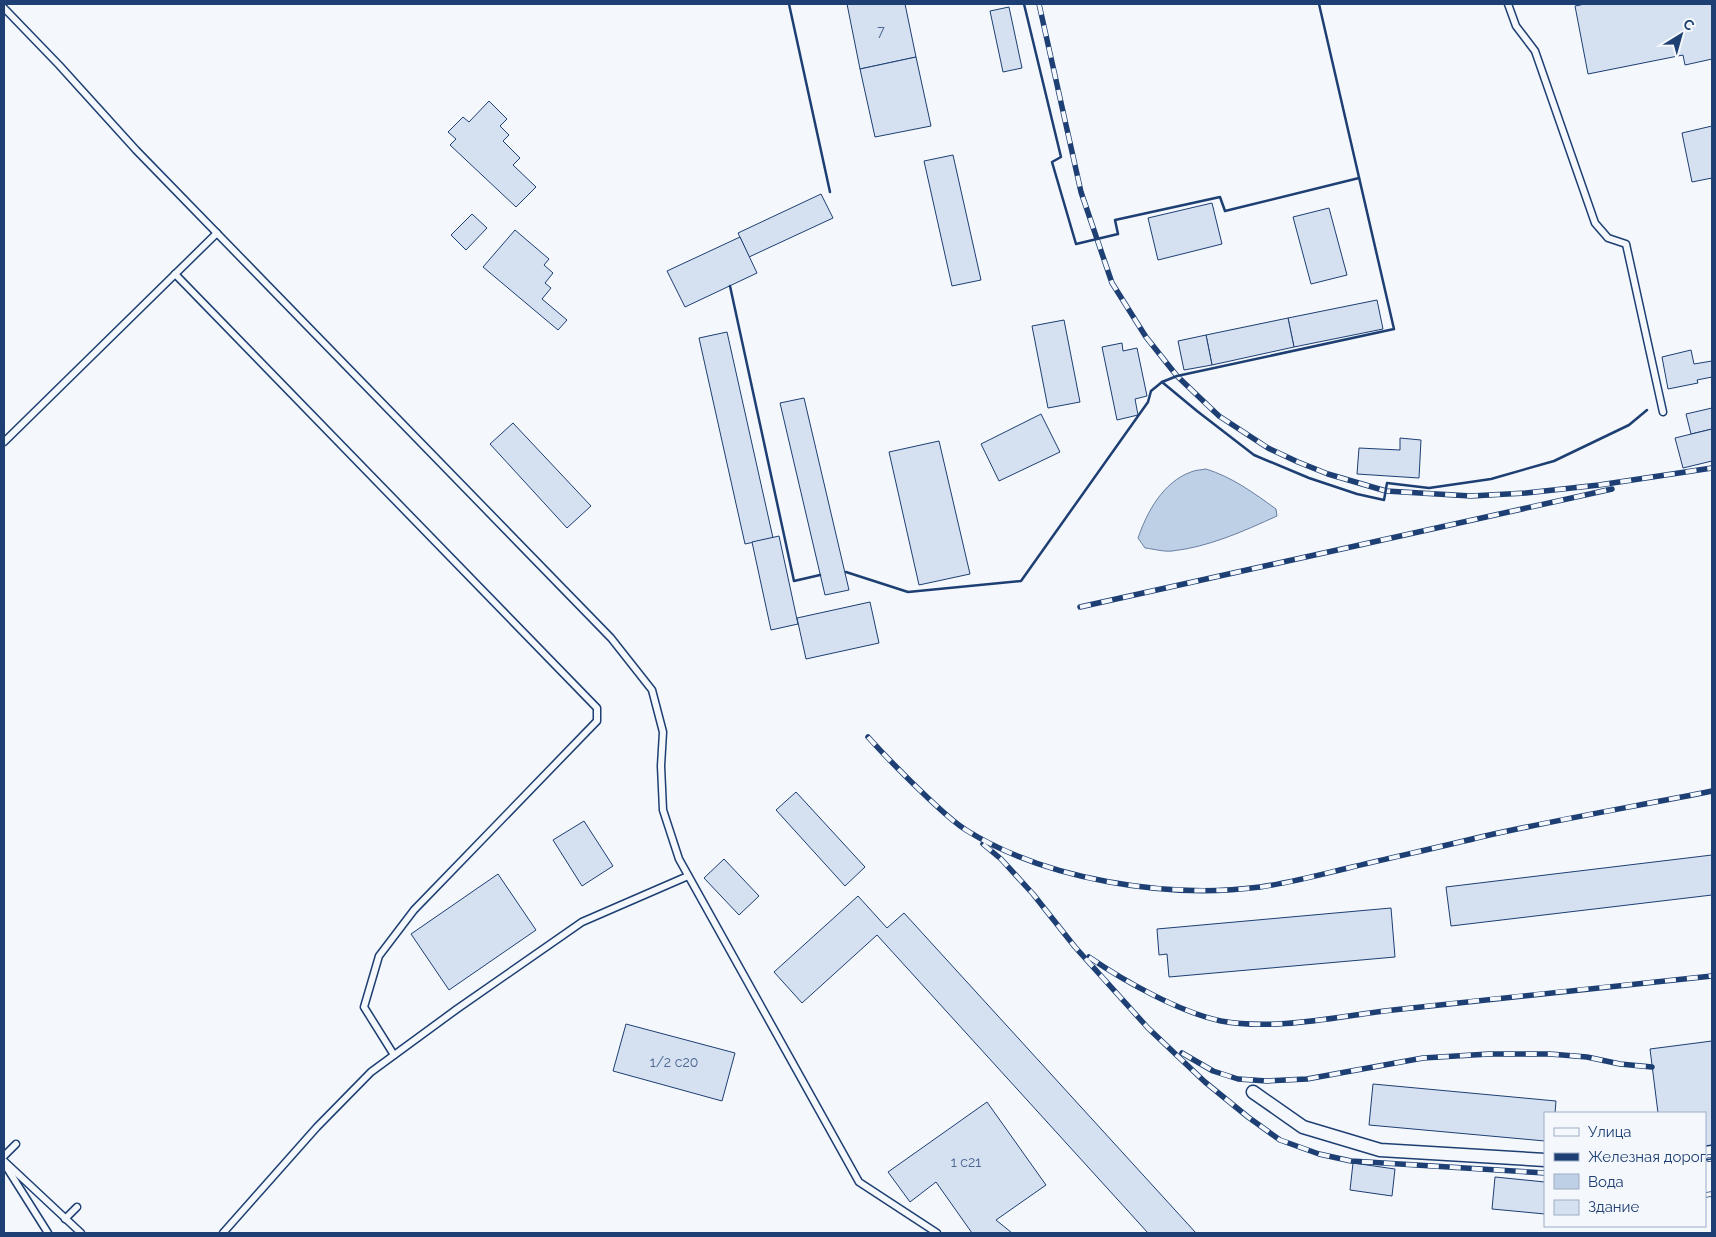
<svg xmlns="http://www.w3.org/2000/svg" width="1716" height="1237" viewBox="0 0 1716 1237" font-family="Raleway,sans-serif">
	<rect width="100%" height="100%" fill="#f4f7fb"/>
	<!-- water -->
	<path fill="#bed0e5" stroke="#687fa3" d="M1206,469C1232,477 1254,493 1276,509L1277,516C1244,531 1209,547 1172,551C1164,552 1154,549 1145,548L1138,538C1147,512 1163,482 1191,472C1195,470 1201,470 1206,469Z"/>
	<!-- building -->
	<g fill="#d5e0f0" stroke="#1d3f73">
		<path d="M847,4H905L916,57L860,69Z"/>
		<path d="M1585,4H1712V59L1685,65L1683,55L1588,74L1575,6Z"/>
		<path d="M1009,7L1022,68L1003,72L990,11Z"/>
		<path d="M916,57L931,126L875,137L860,69Z"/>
		<path d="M489,101L507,119L500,126L509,135L503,141L520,158L513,165L536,187L516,207L450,145L456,139L448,132L463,117L469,122Z"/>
		<path d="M1712,126V178L1692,182L1682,133Z"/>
		<path d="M953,155L981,280L952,286L924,161Z"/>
		<path d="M821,194L833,218L749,257L738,233Z"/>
		<path d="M1212,203L1222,244L1158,260L1148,218Z"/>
		<path d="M1329,208L1347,275L1311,284L1293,217Z"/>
		<path d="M472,214L487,228L466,250L451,235Z"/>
		<path d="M515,230L549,259L544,265L553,273L545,283L551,288L542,299L567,320L558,330L483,267Z"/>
		<path d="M740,237L757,273L685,307L667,271Z"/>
		<path d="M1377,300L1383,329L1294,347L1288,318Z"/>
		<path d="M1288,318L1294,347L1212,365L1206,335Z"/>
		<path d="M1064,320L1080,402L1048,408L1032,326Z"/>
		<path d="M727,332L773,538L745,544L699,338Z"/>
		<path d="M1206,335L1212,365L1184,370L1178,341Z"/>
		<path d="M1122,343L1123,351L1137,348L1147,396L1135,399L1138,415L1117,420L1102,347Z"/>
		<path d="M1691,350L1694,364L1712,361V377L1697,380L1698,383L1668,389L1662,357Z"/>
		<path d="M804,398L849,590L825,595L780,403Z"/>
		<path d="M1712,408V429L1691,434L1686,414Z"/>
		<path d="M1041,414L1060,452L999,481L981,444Z"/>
		<path d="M513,423L591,506L567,528L490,444Z"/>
		<path d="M1712,429V461L1683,468L1675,438Z"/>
		<path d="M1400,438L1421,440L1419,478L1357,474L1359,448L1400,450Z"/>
		<path d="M939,441L970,574L919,585L889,452Z"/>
		<path d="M779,536L798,624L771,630L752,542Z"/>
		<path d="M870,602L879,643L806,659L797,618Z"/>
		<path d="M796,792L865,867L845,886L776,810Z"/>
		<path d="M584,821L613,866L582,886L553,840Z"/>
		<path d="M1712,855V895L1451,926L1446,887Z"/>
		<path d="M724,859L759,896L739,915L704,878Z"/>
		<path d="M498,874L536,930L449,990L411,934Z"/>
		<path d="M858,896L887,928L904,913L1196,1233H1148L877,935L802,1003L774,972Z"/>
		<path d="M1391,908L1395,957L1169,977L1167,954L1159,955L1157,929Z"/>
		<path d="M626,1024L735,1053L722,1101L613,1071Z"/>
		<path d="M1712,1041V1148L1705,1149V1113H1658L1650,1049Z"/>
		<path d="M1373,1084L1556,1101L1555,1113H1545V1141L1369,1125Z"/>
		<path d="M987,1102L1046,1185L996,1220L1012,1233H972L936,1182L910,1202L888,1172Z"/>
		<path d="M1353,1163L1395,1169L1392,1196L1350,1190Z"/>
		<path d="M1495,1177L1545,1182V1214L1492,1209Z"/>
	</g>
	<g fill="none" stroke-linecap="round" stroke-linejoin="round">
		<!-- lane casing -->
		<g stroke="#1d3f73" stroke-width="9">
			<g id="lane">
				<path d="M1508,4L1516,26L1535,51L1595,223L1608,238L1626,244L1663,412"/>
				<path d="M4,8L59,65L136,150L611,638L652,690L663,732L661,766L663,810L679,859L859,1182L937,1233"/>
				<path d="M175,274L597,708V721L414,910L379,956L364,1007L394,1055"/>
				<path d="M4,442L217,233"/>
				<path d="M4,1156L16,1144"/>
				<path d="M4,1161L81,1233"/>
				<path d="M7,1168L48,1233"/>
				<path d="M65,1219L77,1207"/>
				<path d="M223,1233L317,1127L371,1072L457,1009L582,922L688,876"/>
			</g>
		</g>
		<!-- street casing -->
		<g stroke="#1d3f73" stroke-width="15">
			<g id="street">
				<path d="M1253,1092L1303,1127L1380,1150L1545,1160"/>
				<path d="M1705,1153L1712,1152"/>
			</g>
		</g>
		<!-- lane -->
		<use href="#lane" stroke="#f4f7fb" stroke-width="6"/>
		<!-- street -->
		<use href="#street" stroke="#f4f7fb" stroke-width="12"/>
		<!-- rail casing -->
		<g stroke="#1d3f73" stroke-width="5.5">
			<g id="rail">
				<path d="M1039,4L1081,192L1112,283L1146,337L1177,376L1219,416L1268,448L1298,462L1328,474L1386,491L1471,496L1526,493L1599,485L1712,468"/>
				<path d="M1080,607L1612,489"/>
				<path d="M868,737C887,758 907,778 928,798C940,809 952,821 966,830C1046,880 1167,899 1260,887C1289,883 1319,875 1348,868C1394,857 1440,847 1485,836C1560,819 1637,806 1712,791"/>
				<path d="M983,844L1001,859L1033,894L1075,947L1148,1028L1205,1082L1248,1117L1280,1140L1319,1154L1351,1161L1545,1173"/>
				<path d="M1089,957C1124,981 1179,1012 1221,1021C1277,1031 1338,1016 1393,1010C1500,998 1606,987 1712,976"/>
				<path d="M1182,1053L1213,1071L1238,1079L1267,1081L1307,1079L1423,1058L1489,1054H1550L1587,1057L1620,1064L1652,1067"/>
				<path d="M1705,1195L1712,1194"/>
			</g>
		</g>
		<!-- rail -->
		<use href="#rail" stroke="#f4f7fb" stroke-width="4" stroke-dasharray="11" stroke-linecap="butt"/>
		<!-- wall -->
		<g stroke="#1d3f73" stroke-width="2.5">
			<path d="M789,4L830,192"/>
			<path d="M1024,4L1061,157L1052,162L1076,244L1118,234L1115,220L1220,197L1225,211L1359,178"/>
			<path d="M730,286L794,581L820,575"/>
			<path d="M1162,382L1177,376L1394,329L1319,4"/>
			<path d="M846,572L908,592L1021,581L1148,402L1151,391L1162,382L1197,411L1254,455L1309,478L1357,494L1384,500L1387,483L1429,488L1491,479L1554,461L1629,425L1647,410"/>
		</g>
	</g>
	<g text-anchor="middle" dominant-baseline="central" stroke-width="4" stroke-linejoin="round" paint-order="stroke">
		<!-- number labels -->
		<g font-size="14" fill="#4b6792">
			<text x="881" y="31">7</text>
			<text x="674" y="1062">1/2 с20</text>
			<text x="966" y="1162">1 с21</text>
		</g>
	</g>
	<!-- border -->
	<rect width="1716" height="1237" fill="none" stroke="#1d3f73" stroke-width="10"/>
	<!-- legend -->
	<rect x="1544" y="1112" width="162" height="115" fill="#f4f7fb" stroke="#9eadc5"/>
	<rect x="1554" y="1128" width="25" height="8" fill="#f4f7fb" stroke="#9eadc5"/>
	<text x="1588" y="1137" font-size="15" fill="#1d3f73">Улица</text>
	<rect x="1554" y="1153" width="25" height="8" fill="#1d3f73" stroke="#9eadc5"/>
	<text x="1588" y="1162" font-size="15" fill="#1d3f73">Железная дорога</text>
	<rect x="1554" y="1174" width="25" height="15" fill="#bed0e5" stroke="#9eadc5"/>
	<text x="1588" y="1187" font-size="15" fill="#1d3f73">Вода</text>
	<rect x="1554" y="1200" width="25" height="15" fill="#d5e0f0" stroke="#9eadc5"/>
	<text x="1588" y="1212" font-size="15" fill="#1d3f73">Здание</text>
	<!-- north arrow -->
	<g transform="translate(1681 35) rotate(37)" stroke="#f4f7fb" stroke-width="4" paint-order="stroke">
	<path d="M0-4L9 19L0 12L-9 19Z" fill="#1d3f73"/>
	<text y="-8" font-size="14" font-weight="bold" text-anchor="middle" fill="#1d3f73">С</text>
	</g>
</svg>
